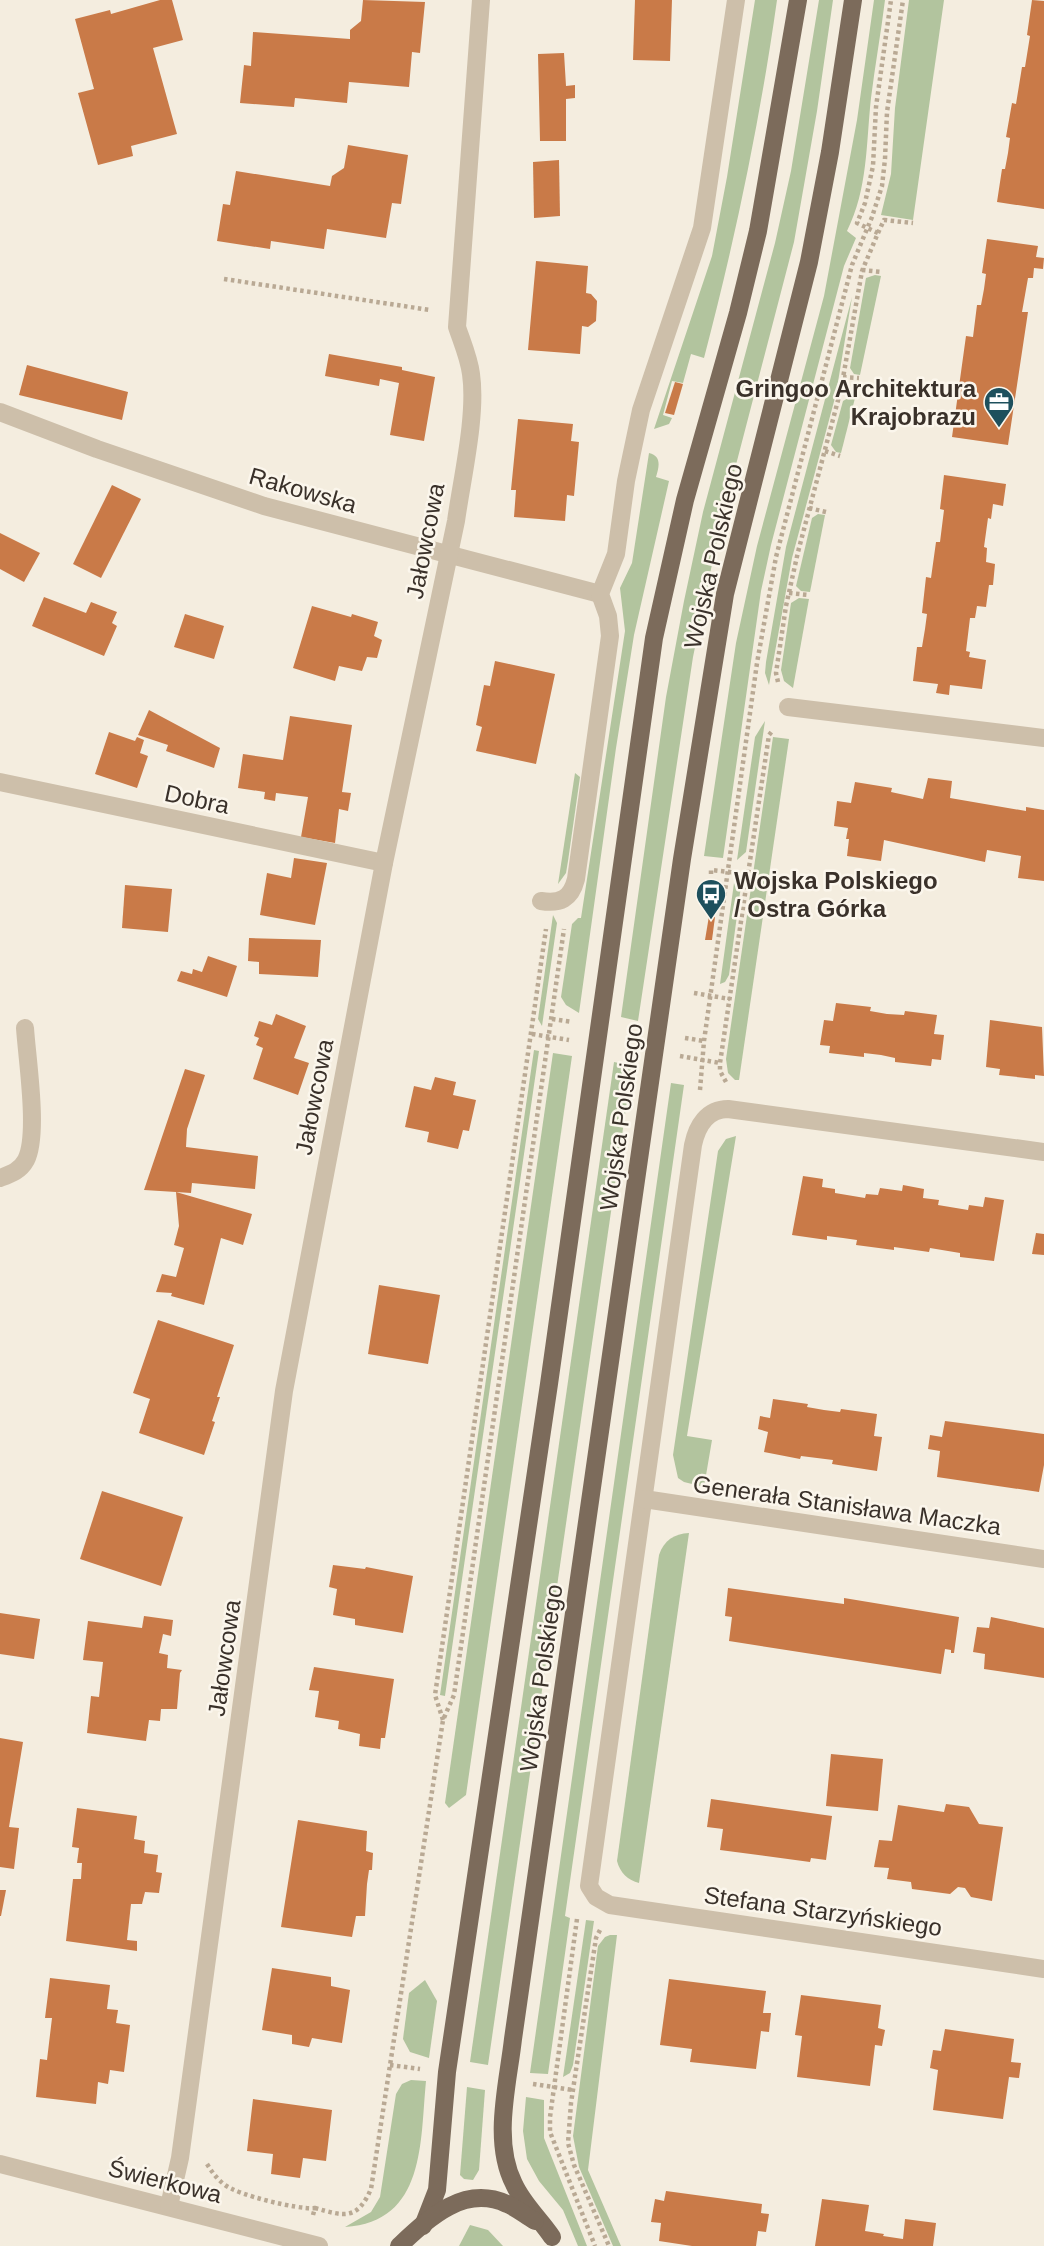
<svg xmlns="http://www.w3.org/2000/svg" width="1044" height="2246" viewBox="0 0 1044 2246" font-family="Arial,sans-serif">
	<rect width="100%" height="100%" fill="#f4eddf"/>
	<!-- green -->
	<g fill="#b2c49e">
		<path d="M755,0H777C760,121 735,240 704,358L691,354L683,383L672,381L663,415L672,418L669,424L654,429L712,256L727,177Z"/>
		<path d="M819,0H833L817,111L794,242L719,530L693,657L638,1021L621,1017L666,697L684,601L703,512L775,243L791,171Z"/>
		<path d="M874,0H885C881,33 875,65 871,98C866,144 868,189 847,231L856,238L844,266L771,545L761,591L723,858L704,856L736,643L757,546L824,296L857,120Z"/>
		<path d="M909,0H944L913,220L881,215L891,174L895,108Z"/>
		<path d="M875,275L881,276L860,375L854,374L850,368L866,278Z"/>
		<path d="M852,297L836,394L792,558L769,685L765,673L766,662L786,547Z"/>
		<path d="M850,397L855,398L841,453L836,452L831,445L843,401Z"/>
		<path d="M649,453C662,456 659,467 656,477L669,481L634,635L616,748L579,1013L566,1005L561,997L572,924L578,918H581L625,631L620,588L632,563Z"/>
		<path d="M818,514L825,515L810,592L801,591L796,586L812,518Z"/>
		<path d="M799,598L809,599L793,688L784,681L781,670L791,603Z"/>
		<path d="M765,721L746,852L737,860L755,737Z"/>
		<path d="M773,737L789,739L739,1080H735L728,1073L726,1059Z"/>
		<path d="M575,773L580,777L568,861L566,873L558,884Z"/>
		<path d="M734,883L741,889L740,893L729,975L725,982L720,984Z"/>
		<path d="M553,915L557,923L542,1026L538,1019Z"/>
		<path d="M534,1050L539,1051L445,1696L440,1695Z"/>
		<path d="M553,1053L572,1056L466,1795L449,1808L445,1803Z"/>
		<path d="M614,1062L632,1066L488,2065L470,2062Z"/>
		<path d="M671,1083L684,1085L565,1916L570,1918L548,2074L530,2073Z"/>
		<path d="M736,1136L687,1436L712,1440L704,1487L684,1482L678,1478L673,1455L718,1151L726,1139Z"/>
		<path d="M689,1533L639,1883C628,1880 620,1873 617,1861L659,1555C664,1540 674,1534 689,1533Z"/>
		<path d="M586,1920L594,1921L573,2065L570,2073L563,2077Z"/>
		<path d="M610,1935H617L588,2170L621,2246H613L579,2167L573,2136L598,1946L605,1937Z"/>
		<path d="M425,1980L437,2001L429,2058L410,2052L403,2039L409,1993Z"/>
		<path d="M411,2080L426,2081C420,2141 426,2222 345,2227L371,2212L380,2197L396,2094L402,2084Z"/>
		<path d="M467,2087L485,2090L479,2170L473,2180L464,2179L460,2175Z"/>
		<path d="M526,2097L544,2100V2138L587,2246H578L563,2210L539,2181L527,2159L523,2131Z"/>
		<path d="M470,2225L488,2230L503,2246H459Z"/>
	</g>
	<!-- building -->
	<g fill="#c97a48">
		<path d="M160,0H172L183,40L153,48L177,134L131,146L133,156L98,165L78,93L94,89L75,19L110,10L111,14Z"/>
		<path d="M363,0L425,2L420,53L412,52L409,87L349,82L347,103L295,98L294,107L240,103L244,65L251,66L253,32L350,39V30L361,21Z"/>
		<path d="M635,0H672L670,61L633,60Z"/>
		<path d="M1032,0L1044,1V209L997,202L1002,169H1005L1008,153L1010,138L1006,137L1012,103L1016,104L1022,67H1025L1030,36L1027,35Z"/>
		<path d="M564,53L566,86L575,85V98L566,99V141H540L538,54Z"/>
		<path d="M348,145L408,155L401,204L392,203L386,238L327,229L324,249L271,241L270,249L217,241L223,204L230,205L236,171L330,186L332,176L344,168Z"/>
		<path d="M559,160L560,216L534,218L533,162Z"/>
		<path d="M987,239L1038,246L1036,257L1044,258L1043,269L1034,268L1033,278H1028L1022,312H1028L1008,445L952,437L966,336L973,337L977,305H981L984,289L986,274L982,273Z"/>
		<path d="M536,261L588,266L586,293L591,294L597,301L596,321L588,327L582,326L580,354L528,350Z"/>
		<path d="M329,354L402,367V370L435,377L424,441L390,435L399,383L380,379L379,386L325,376Z"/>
		<path d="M27,365L128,392L122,420L19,395Z"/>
		<path d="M675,382L683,384L674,415L665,413Z"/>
		<path d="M518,419L573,424L571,441L579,442L574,496L567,495L565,521L514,517L516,490H511Z"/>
		<path d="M944,475L1006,484L1003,506L993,504L991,519L988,518L984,547L987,548L986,562L995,564L993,585H989L986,607L977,606L975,618H970L966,651L970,652L969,657L986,660L982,689L950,685L949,695L936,693L938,684L913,681L917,647H922L925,629L927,614L922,613L926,577L931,578L936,542H940L944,510L940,509Z"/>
		<path d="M112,485L141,499L101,578L73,564Z"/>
		<path d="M0,533L40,553L24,582L0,569Z"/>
		<path d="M44,597L86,613L91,602L117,612L112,623L117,626L104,656L32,626Z"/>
		<path d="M312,606L351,617L352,614L378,622L374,636L382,640L377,658L367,657L362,671L339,666L335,681L293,668Z"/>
		<path d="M185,614L224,626L214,659L174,647Z"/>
		<path d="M495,661L555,674L536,764L476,751L482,727L476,725L484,685L490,686Z"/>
		<path d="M149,710L220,748L214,768L166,751L168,745L138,735Z"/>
		<path d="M290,716L352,725L342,792L351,793L348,811L339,809L335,843L301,837L308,797L276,793L275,801L264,799L265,792L238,788L243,754L283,760Z"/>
		<path d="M109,732L135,741L137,737L144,740L140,753L148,756L137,788L95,774Z"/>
		<path d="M928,778L952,781L950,798L1026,811V807L1044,810V881L1018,878L1021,856L987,850L985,862L884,840L881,861L847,856L849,839H846L848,828L834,826L837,801L851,803L855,782L892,788L891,792L923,799Z"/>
		<path d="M294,858L327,863L315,925L260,915L267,873L291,878Z"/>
		<path d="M125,885L172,889L168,932L122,928Z"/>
		<path d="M709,916L715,917L712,940H705Z"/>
		<path d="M249,938L321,940L318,977L259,974V962L248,961Z"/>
		<path d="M208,956L237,966L227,997L177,981L181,971L192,974L193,969L202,972Z"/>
		<path d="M836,1003L871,1007L870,1011L887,1014L904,1015L905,1011L937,1015L934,1034L944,1035L941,1060L932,1059L931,1066L895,1062V1058L881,1055L864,1053V1057L829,1053L830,1046L820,1045L824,1020L833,1021Z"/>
		<path d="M276,1014L306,1026L294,1058L309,1063L298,1095L253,1079L263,1048L256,1045L259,1038L254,1036L259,1021L272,1025Z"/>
		<path d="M990,1020L1042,1027L1044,1076L1035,1075V1079L999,1075L1000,1069L986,1067Z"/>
		<path d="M185,1069L205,1075L187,1129L186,1147L258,1156L255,1189L192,1183L191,1193L176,1192L252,1214L243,1245L221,1238L204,1305L171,1296L172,1293L156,1292L162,1274L176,1277L184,1248L174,1245L179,1226L176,1192L144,1190Z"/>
		<path d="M435,1077L456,1082L453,1095L476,1100L469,1131L463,1130L458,1149L427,1142L429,1132L405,1127L414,1086L431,1090Z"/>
		<path d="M803,1176L823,1179L822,1187L835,1189V1193L865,1198L866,1194L878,1195L880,1188L902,1191L903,1185L924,1189L923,1198L939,1200L938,1205L968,1210L969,1205L983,1207L985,1197L1004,1200L994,1261L960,1257V1253L930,1248L929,1252L894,1247V1250L856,1245L857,1240L843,1238L827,1236V1240L792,1235Z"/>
		<path d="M1036,1233L1044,1234V1255L1032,1254Z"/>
		<path d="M379,1285L440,1295L428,1364L368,1354Z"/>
		<path d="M158,1320L234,1345L217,1397H220L212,1421L215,1422L204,1455L139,1433L150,1399L133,1393Z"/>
		<path d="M773,1399L808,1404L807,1407L824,1410L840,1412L841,1409L877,1414L874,1436L882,1437L877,1471L832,1464L833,1460L801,1456L800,1459L764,1452L768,1432L758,1429L760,1416L770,1418Z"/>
		<path d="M945,1421L1044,1434V1465L1039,1492L937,1477L940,1451L928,1449L930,1435L942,1437Z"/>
		<path d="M102,1491L183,1517L161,1586L80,1559Z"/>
		<path d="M333,1565L365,1569L366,1567L413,1576L403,1633L355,1625V1619L333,1615L337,1589L329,1587Z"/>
		<path d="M728,1588L844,1604V1598L959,1617L954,1653H951V1650L945,1649L941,1674L729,1641L732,1617L725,1616Z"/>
		<path d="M0,1613L40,1619L34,1659L0,1654Z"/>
		<path d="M144,1616L173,1620L171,1636L163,1634L159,1653L168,1655L167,1668L182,1670L180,1673L177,1709H161L160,1721L149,1720L146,1741L87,1733L91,1696L99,1697L103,1662L83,1660L88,1621L142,1628Z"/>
		<path d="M991,1617L1044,1628V1678L984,1669L985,1654L973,1652L977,1627L989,1628Z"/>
		<path d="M314,1667L394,1679L385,1738H381L380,1749L359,1746L360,1734L338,1729L339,1721L315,1717L319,1691L309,1690Z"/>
		<path d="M0,1738L23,1742L9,1827L19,1828L14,1869L0,1867Z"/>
		<path d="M831,1754L883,1759L878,1811L826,1806Z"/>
		<path d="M711,1799L832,1816L826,1860L811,1858L810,1862L720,1850L723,1829L707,1827Z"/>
		<path d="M946,1804L969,1807L979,1824L1003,1827L992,1901L971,1897L965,1888L958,1887L950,1894L912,1889L911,1882L887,1879L889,1868L874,1867L879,1840L892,1841L898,1805L944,1812Z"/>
		<path d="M77,1808L137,1816L134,1839L145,1841L144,1853L158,1855L156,1872L162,1873L159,1893L145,1892L142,1904H131L127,1940L137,1941V1951L66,1941L73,1879H81L82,1863H77L79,1848L72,1847Z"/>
		<path d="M298,1820L367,1831L366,1851L373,1853L372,1870H369L367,1884L365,1916H356L352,1937L281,1927Z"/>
		<path d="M0,1890H6L1,1916H0Z"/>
		<path d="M272,1968L331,1977V1986L350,1990L342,2043L312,2038L309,2047L292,2044V2035L262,2030Z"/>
		<path d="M50,1978L110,1985L107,2009L118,2010L116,2023L130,2025L124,2072L110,2070L108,2084L98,2082L96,2104L36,2097L40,2059L47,2060L52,2018H45Z"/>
		<path d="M669,1979L766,1991L763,2013H771L769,2032L761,2031L756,2069L690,2062L692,2049L660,2045Z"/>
		<path d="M801,1995L881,2005L878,2028L885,2030L882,2046L875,2045L870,2086L797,2077L802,2036L795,2035Z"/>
		<path d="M945,2029L1014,2039L1011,2062L1021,2063L1019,2078L1009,2077L1003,2119L933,2110L938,2070L930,2068L933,2050L941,2051Z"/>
		<path d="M253,2099L332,2110L326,2161L303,2158L300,2178L271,2174L273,2154L247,2151Z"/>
		<path d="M666,2191L762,2204L761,2213L769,2214L766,2232L758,2231L756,2246H692L659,2241L661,2223L651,2222L655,2199L664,2201Z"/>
		<path d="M822,2199L869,2205L865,2231L884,2234L883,2236L903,2239L905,2219L936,2223L933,2246H815Z"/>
	</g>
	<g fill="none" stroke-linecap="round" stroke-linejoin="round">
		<!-- path -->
		<g stroke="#b9a994" stroke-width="4.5" stroke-dasharray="3.5 3.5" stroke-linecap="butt">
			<path d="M878,233L884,220L913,223"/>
			<path d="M862,270L882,272"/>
			<path d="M224,279L430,310"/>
			<path d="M843,377L859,378"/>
			<path d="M840,392L856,395"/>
			<path d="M825,451L840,456"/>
			<path d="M809,508L826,512"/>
			<path d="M789,593L809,595"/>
			<path d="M778,682L776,673L786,606L798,552L841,389L862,271L878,233L857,223L865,203L873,166L876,107L891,0"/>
			<path d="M711,874V870L748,874L769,735L773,730"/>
			<path d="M694,993L730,999"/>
			<path d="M552,1019L572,1022"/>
			<path d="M532,1034L569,1040"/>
			<path d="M685,1038L704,1041"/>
			<path d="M680,1056L720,1063"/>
			<path d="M726,1082L720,1071V1063L748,874"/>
			<path d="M700,1090L704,1041L757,663L776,557L852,265L872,217L882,186L885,159L887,112L903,0"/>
			<path d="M443,1720L435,1695L546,929"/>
			<path d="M577,1919L550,2117V2132L595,2246"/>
			<path d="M600,1930L596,1938L571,2103L568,2143L574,2165L609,2246"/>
			<path d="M390,2065L420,2069"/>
			<path d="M533,2084L573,2090"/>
			<path d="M207,2164C212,2172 217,2179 225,2185C238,2195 298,2210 315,2208"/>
			<path d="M313,2215L315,2208C344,2216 357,2221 371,2189L443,1720L454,1695L564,929"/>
		</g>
		<!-- minor -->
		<g stroke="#cdbfaa" stroke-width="18">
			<path d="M0,412L97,449L264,506L600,594"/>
			<path d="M788,707L1044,738"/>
			<path d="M0,782L384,863"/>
			<path d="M541,901C560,904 571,899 576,879L610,636L608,616L600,594L616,554L626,481L641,410L702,228L736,0"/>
			<path d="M1044,1152L728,1109C707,1109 697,1126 693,1145L589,1886L596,1897L610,1905L1044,1969"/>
			<path d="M0,1178C11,1174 20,1171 26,1160C39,1135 27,1059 25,1028"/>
			<path d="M644,1499L1044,1559"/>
			<path d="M0,2164L319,2246"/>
			<path d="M169,2206L180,2158L284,1391L384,863L456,521C462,478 477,415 471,374C469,358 462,342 457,327L481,0"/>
		</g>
		<!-- major -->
		<g stroke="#7c6b5b" stroke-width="18">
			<path d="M423,2226L437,2190L447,2072L549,1384L654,638L685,500L738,313L758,231L798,0"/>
			<path d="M552,2237C540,2219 523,2204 514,2184C492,2141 508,2084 513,2039L682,859L725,594L809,262L830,152L853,0"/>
			<path d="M399,2246C429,2218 464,2184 507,2204C517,2208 526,2216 535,2221"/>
		</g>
	</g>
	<!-- icons -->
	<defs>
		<g id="office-pin" transform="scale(1.575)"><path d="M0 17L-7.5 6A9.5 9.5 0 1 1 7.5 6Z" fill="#1e505d" stroke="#fbf6ec"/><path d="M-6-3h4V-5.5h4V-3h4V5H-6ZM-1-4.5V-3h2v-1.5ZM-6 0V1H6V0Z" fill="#fff"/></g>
		<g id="bus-pin" transform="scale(1.575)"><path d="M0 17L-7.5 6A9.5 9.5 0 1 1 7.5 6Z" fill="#1e505d" stroke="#fbf6ec"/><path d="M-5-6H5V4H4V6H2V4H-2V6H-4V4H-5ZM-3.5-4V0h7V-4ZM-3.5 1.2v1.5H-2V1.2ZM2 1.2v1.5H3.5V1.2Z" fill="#fff"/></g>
	</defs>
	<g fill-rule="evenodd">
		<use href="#office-pin" x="999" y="402"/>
		<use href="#bus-pin" x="711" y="894"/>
	</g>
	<g text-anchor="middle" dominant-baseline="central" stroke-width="5" stroke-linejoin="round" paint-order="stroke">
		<!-- poi labels -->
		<g font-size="24" font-weight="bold" fill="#3a312a" stroke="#fbf6ec" text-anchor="end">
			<text x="976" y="388">Gringoo Architektura<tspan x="976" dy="28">Krajobrazu</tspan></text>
			<text x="734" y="880" text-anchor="start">Wojska Polskiego<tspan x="734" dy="28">/ Ostra Górka</tspan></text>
		</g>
		<!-- street labels -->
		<g font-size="24" fill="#3a312a" stroke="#fbf6ec">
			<text transform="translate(303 490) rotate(16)">Rakowska</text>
			<text transform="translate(425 541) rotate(-79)">Jałowcowa</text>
			<text transform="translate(713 556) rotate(-77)">Wojska Polskiego</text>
			<text transform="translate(197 799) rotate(12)">Dobra</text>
			<text transform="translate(314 1097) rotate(-79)">Jałowcowa</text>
			<text transform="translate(621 1117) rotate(-82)">Wojska Polskiego</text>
			<text transform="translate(847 1505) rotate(8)">Generała Stanisława Maczka</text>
			<text transform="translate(224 1658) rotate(-82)">Jałowcowa</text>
			<text transform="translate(541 1678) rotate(-82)">Wojska Polskiego</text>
			<text transform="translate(823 1911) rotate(8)">Stefana Starzyńskiego</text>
			<text transform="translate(165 2181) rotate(14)">Świerkowa</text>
		</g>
	</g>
</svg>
